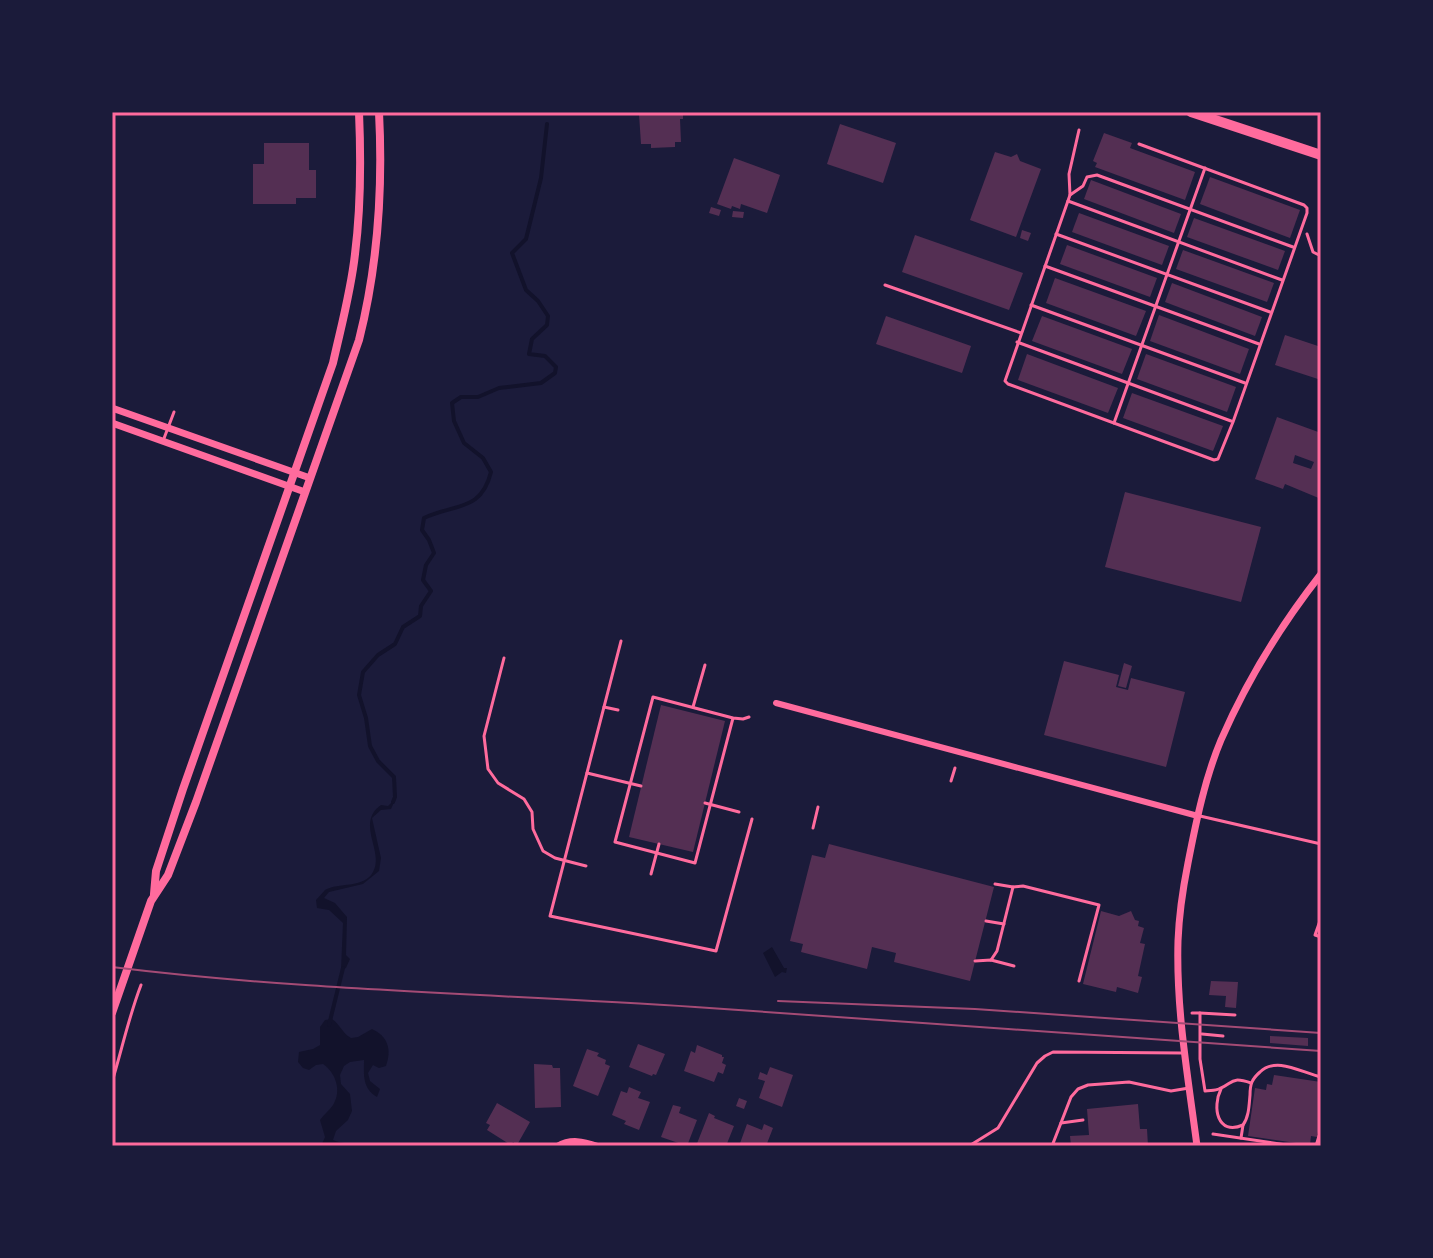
<svg xmlns="http://www.w3.org/2000/svg" width="1433" height="1258" viewBox="0 0 1433 1258" font-family="Literata,serif">
	<rect width="100%" height="100%" fill="#1b1b3a"/>
	<!-- water -->
	<g fill="#12122b">
		<path d="M396,798L391,809L381,810L372,818L381,858L379,871L363,884L329,892L324,898L335,903L347,917L346,955L350,959L346,968L341,970L343,923L329,910L317,908L316,900C319,897 322,893 325,890C338,882 364,889 373,872C385,852 355,823 381,805L388,806Z"/>
		<path d="M772,947L784,968H787L786,973L782,972L775,977L763,953Z"/>
		<path d="M332,1019C340,1024 342,1033 351,1038L358,1037L372,1029C388,1036 392,1050 386,1066L379,1068L373,1065L368,1073L370,1081L380,1089L377,1097C362,1088 364,1075 364,1060L350,1062L344,1066L340,1075L341,1084L350,1094L352,1111L348,1120L336,1131L333,1140C340,1143 346,1142 352,1146H321L325,1137L320,1120C324,1114 329,1111 333,1105C342,1091 336,1073 323,1064L316,1065L309,1070L303,1068L298,1062L299,1052L313,1049L320,1045V1027L325,1020Z"/>
	</g>
	<g fill="none" stroke-linecap="round" stroke-linejoin="round">
		<!-- stream -->
		<g stroke="#12122b" stroke-width="4">
			<path d="M393,802L395,797L394,777L378,761L370,746L366,718L359,695L363,672L378,655L395,644L403,627L420,616L421,606L431,591L423,580L426,565L434,553L429,540L422,530L424,518C456,503 481,512 491,472L483,458L464,443L454,421L452,403L461,397H478L499,388L541,383L555,373L556,367L545,356L529,354L532,339L547,325L548,316L538,301L526,290L512,253L526,239L541,178L547,124"/>
			<path d="M329,1025L343,968"/>
		</g>
	</g>
	<!-- building -->
	<g fill="#542f53" fill-rule="evenodd">
		<path d="M662,112H683V119H680L681,142H675V147L651,148V144H641L639,114Z"/>
		<path d="M840,124L896,143L883,183L827,164Z"/>
		<path d="M1104,133L1132,143L1130,148L1195,172L1185,200L1095,167L1097,163L1093,161Z"/>
		<path d="M264,143H309V170H316V198H296V204H253V164H264Z"/>
		<path d="M995,152L1011,157L1017,154L1020,161L1041,169L1016,237L970,220Z"/>
		<path d="M734,158L780,175L767,213L741,204L740,209L732,206L731,209L717,204Z"/>
		<path d="M1210,177L1300,210L1290,238L1200,204Z"/>
		<path d="M1091,180L1181,214L1174,233L1084,199Z"/>
		<path d="M711,207L721,210L719,216L709,213Z"/>
		<path d="M733,211L744,212L743,218L732,217Z"/>
		<path d="M1079,213L1169,246L1162,265L1072,232Z"/>
		<path d="M1194,218L1285,251L1278,270L1187,237Z"/>
		<path d="M1022,230L1031,233L1028,241L1020,238Z"/>
		<path d="M915,235L1023,273L1009,310L902,272Z"/>
		<path d="M1067,245L1157,278L1150,297L1060,264Z"/>
		<path d="M1183,250L1274,283L1267,302L1176,269Z"/>
		<path d="M1055,278L1146,311L1136,336L1046,303Z"/>
		<path d="M1172,283L1262,317L1255,336L1165,302Z"/>
		<path d="M1159,315L1249,349L1240,374L1150,341Z"/>
		<path d="M886,316L971,346L962,373L876,344Z"/>
		<path d="M1042,316L1132,349L1122,374L1032,341Z"/>
		<path d="M1285,335L1321,347V380L1275,365Z"/>
		<path d="M1027,354L1118,388L1108,413L1018,380Z"/>
		<path d="M1146,354L1236,387L1227,412L1137,379Z"/>
		<path d="M1132,393L1223,426L1213,451L1123,418Z"/>
		<path d="M1277,417L1321,433V499L1285,484L1283,489L1255,479ZM1295,455L1314,462L1311,469L1293,463Z"/>
		<path d="M1125,492L1261,527L1241,602L1105,567Z"/>
		<path d="M1064,661L1119,675L1116,687L1128,690L1131,678L1185,692L1166,767L1044,735Z"/>
		<path d="M1124,663L1132,666L1126,688L1118,686Z"/>
		<path d="M661,705L725,721L693,852L629,837Z"/>
		<path d="M829,844L994,887L970,981L894,962L896,953L872,947L867,969L801,952L803,944L790,941L812,855L825,858Z"/>
		<path d="M1101,911L1119,916L1131,911L1135,920L1139,921L1138,926L1144,928L1140,943L1145,944L1138,976L1142,977L1138,993L1117,987L1116,992L1083,984Z"/>
		<path d="M1211,981L1238,982L1236,1008L1225,1007L1226,996L1209,995Z"/>
		<path d="M1270,1036L1308,1038V1046L1270,1043Z"/>
		<path d="M638,1044L665,1054L656,1075L653,1074L652,1076L629,1067Z"/>
		<path d="M697,1045L722,1055V1057H724L722,1063L726,1065L723,1074L718,1072L714,1082L684,1071L691,1051L695,1053Z"/>
		<path d="M587,1049L599,1053L597,1056L606,1060L605,1064L610,1066L598,1096L573,1086Z"/>
		<path d="M534,1064L552,1065L553,1068H560L561,1107L535,1108Z"/>
		<path d="M770,1067L793,1075L782,1107L759,1098L765,1081L758,1079L760,1072L767,1075Z"/>
		<path d="M1274,1075L1321,1082V1131H1318L1317,1137L1311,1136L1310,1145L1248,1136L1255,1088L1266,1090L1267,1084L1272,1085Z"/>
		<path d="M629,1087L641,1092L638,1098L650,1102L639,1130L624,1124L626,1121L612,1115L621,1091L627,1093Z"/>
		<path d="M739,1098L747,1101L744,1109L736,1106Z"/>
		<path d="M497,1103L530,1122L517,1145L513,1142L511,1145L487,1130L490,1125L486,1123Z"/>
		<path d="M1138,1104L1140,1129H1147L1148,1146H1071L1070,1136L1089,1135L1087,1109Z"/>
		<path d="M673,1105L681,1107L679,1113L697,1120L687,1146L661,1137Z"/>
		<path d="M709,1113L715,1116L714,1118L734,1126L726,1146H696Z"/>
		<path d="M747,1124L762,1130L764,1124L773,1128L766,1146H739Z"/>
	</g>
	<g fill="none" stroke-linecap="round" stroke-linejoin="round">
		<!-- path -->
		<g stroke="#ff6b9d" stroke-width="3">
			<path d="M1307,234L1313,252L1321,256"/>
			<path d="M621,641L550,916L716,951L752,819"/>
			<path d="M504,658L484,736L488,769L498,783L524,799L532,812L533,829L543,851L555,858L586,866"/>
			<path d="M604,707L618,710"/>
			<path d="M693,707L705,665"/>
			<path d="M733,718L695,863L615,842L653,697L733,718L743,719L749,717"/>
			<path d="M587,773L641,786"/>
			<path d="M951,781L955,768"/>
			<path d="M705,803L739,812"/>
			<path d="M813,828L818,807"/>
			<path d="M651,874L659,844"/>
			<path d="M1013,887L1023,886L1099,905L1079,981"/>
			<path d="M986,921L1004,924"/>
			<path d="M991,960L997,951L1013,887L995,884"/>
			<path d="M975,961L991,960L1014,966"/>
			<path d="M1192,1013H1200V1059L1205,1091C1210,1090 1215,1091 1219,1089C1234,1083 1230,1076 1251,1083"/>
			<path d="M1200,1013L1235,1015"/>
			<path d="M1202,1034L1223,1036"/>
			<path d="M112,1082C122,1049 129,1016 141,985"/>
			<path d="M1221,1089C1212,1107 1217,1136 1243,1125"/>
			<path d="M1213,1134L1293,1146"/>
			<path d="M1241,1138L1243,1125C1249,1117 1249,1105 1250,1095C1250,1084 1252,1079 1260,1072C1277,1056 1302,1073 1321,1077"/>
			<path d="M1316,1146L1319,1136H1321"/>
		</g>
		<!-- service -->
		<g stroke="#ff6b9d" stroke-width="3">
			<path d="M1079,130L1069,174L1070,195L1005,381L1008,384L1214,460L1218,459L1233,422L1307,213V208L1304,205L1139,144"/>
			<path d="M1070,195L1083,186L1087,177L1097,175L1293,247"/>
			<path d="M1068,201L1282,280"/>
			<path d="M1056,234L1270,312"/>
			<path d="M1045,266L1259,344"/>
			<path d="M885,285L1021,333"/>
			<path d="M1031,305L1245,383"/>
			<path d="M1017,342L1231,421"/>
			<path d="M1114,423L1205,168"/>
			<path d="M163,441L174,412"/>
			<path d="M1200,816L1321,844"/>
			<path d="M1321,918L1315,935L1321,937"/>
			<path d="M1061,1123L1083,1120"/>
			<path d="M969,1146L998,1128L1037,1063L1045,1056L1053,1052L1183,1053"/>
			<path d="M1052,1146L1071,1097L1078,1089L1088,1085L1129,1082L1171,1091L1189,1088"/>
		</g>
		<!-- minor -->
		<g stroke="#ff6b9d" stroke-width="6">
			<path d="M776,703L1198,816"/>
			<path d="M557,1146C571,1138 583,1141 598,1146"/>
		</g>
		<!-- tertiary -->
		<g stroke="#ff6b9d" stroke-width="7">
			<path d="M112,408L310,478"/>
			<path d="M112,423L305,492"/>
			<path d="M1197,1146C1188,1077 1176,1010 1178,941C1179,915 1183,888 1188,863C1196,822 1205,778 1221,740C1247,680 1281,625 1321,574"/>
		</g>
		<!-- secondary -->
		<g stroke="#ff6b9d" stroke-width="8">
			<path d="M154,894L156,871L183,789L333,363C341,327 351,291 355,254C361,207 361,159 359,112"/>
			<path d="M112,1013L151,901L168,875L196,802L359,340C378,265 383,189 379,112"/>
		</g>
		<!-- trunk -->
		<path stroke="#ff6b9d" stroke-width="10" d="M1191,112L1321,155"/>
		<!-- tram -->
		<g stroke="#a44b75" stroke-width="2">
			<path d="M112,967C306,991 501,994 695,1007C904,1020 1112,1038 1321,1051"/>
			<path d="M778,1001L975,1009L1321,1033"/>
		</g>
	</g>
	<!-- border -->
	<rect width="1433" height="1258" fill="none" stroke="#1b1b3a" stroke-width="228"/>
	<rect x="114" y="114" width="1205" height="1030" fill="none" stroke="#ff6b9d" stroke-width="3"/>
</svg>
